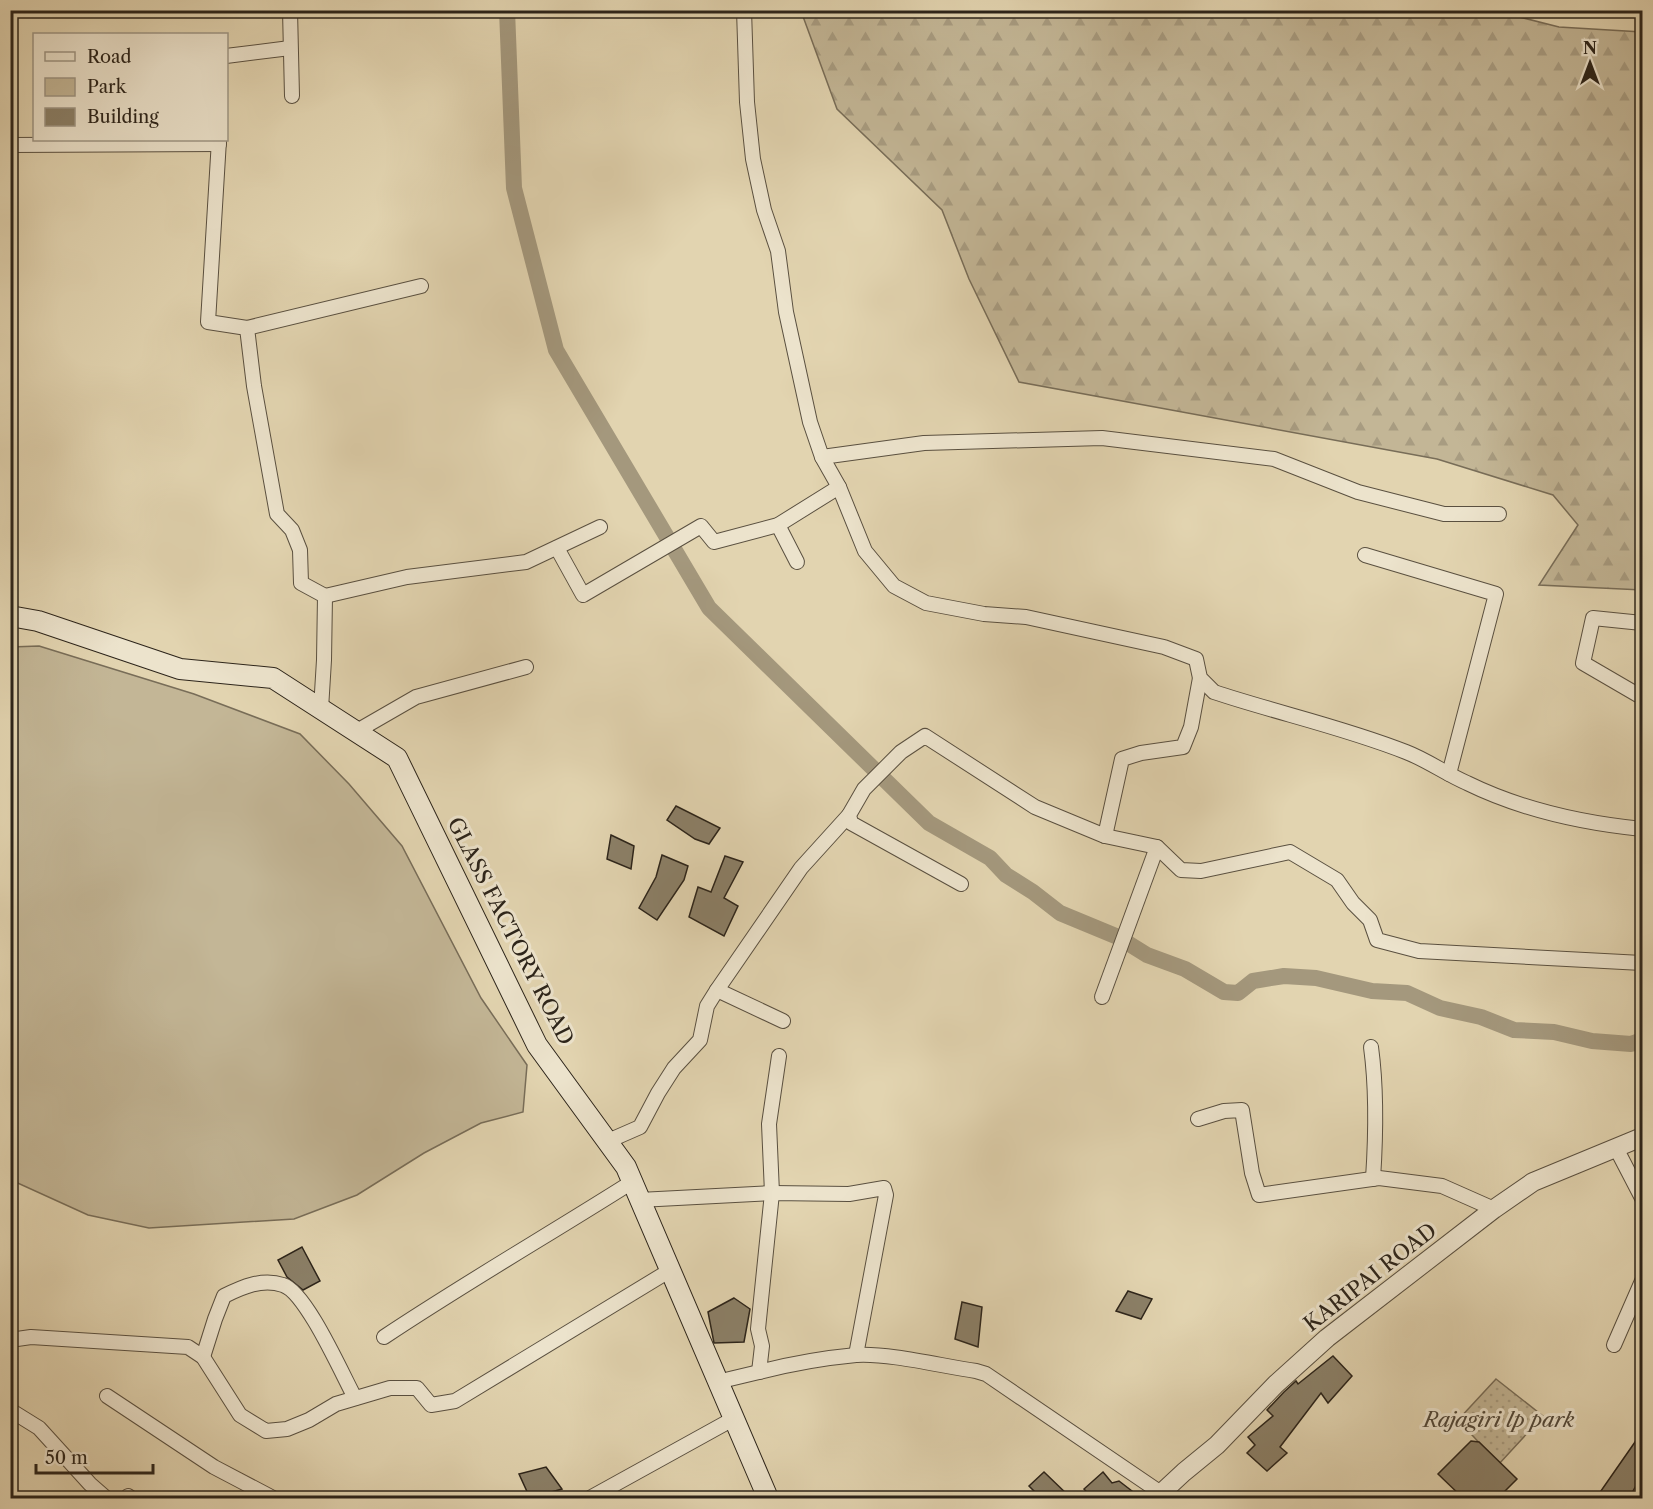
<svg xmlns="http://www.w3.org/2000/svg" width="1653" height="1509" viewBox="0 0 1653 1509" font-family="'Libre Caslon Text',serif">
	<defs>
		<pattern id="forest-firs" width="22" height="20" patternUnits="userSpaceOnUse" patternTransform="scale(1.5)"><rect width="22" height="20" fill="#c3b696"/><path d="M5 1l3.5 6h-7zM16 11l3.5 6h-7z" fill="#a89c81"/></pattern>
		<pattern id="park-dots" width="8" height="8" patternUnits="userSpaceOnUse" patternTransform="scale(1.5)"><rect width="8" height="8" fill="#c3b696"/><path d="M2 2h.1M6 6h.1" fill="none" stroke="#a89c81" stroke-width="1.8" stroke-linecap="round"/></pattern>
	</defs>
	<rect width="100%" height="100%" fill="#e2d4b0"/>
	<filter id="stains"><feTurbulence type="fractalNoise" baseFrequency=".00333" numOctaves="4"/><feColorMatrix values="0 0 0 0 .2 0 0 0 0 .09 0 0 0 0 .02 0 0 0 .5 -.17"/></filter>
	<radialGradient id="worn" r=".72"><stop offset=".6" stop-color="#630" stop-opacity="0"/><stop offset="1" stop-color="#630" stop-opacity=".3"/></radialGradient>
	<!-- green -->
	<path fill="#c3b696" stroke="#786d58" stroke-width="1.5" d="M39,646L194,694L300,734L349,784L402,846L481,998L527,1065L523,1112L481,1123L424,1153L357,1195L294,1219L149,1228L88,1215L11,1180V647Z"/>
	<!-- forest -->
	<path fill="url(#forest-firs)" stroke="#786d58" stroke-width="1.5" d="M1492,10L1559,27L1642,32V590L1539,585L1578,525L1553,495L1437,459L1019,382L969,279L942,210L837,109L801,11Z"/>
	<!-- park -->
	<path fill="url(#park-dots)" stroke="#786d58" stroke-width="1.5" d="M1496,1379L1543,1416L1499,1464L1458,1420Z"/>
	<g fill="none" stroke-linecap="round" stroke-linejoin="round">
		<!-- canal -->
		<path stroke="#a4987d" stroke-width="16" d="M507,10L514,188L556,350L709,608L929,823L990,858L1006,875L1033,892L1060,913L1118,937L1147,955L1185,969L1224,992L1238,993L1253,981L1284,976L1316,978L1372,991L1407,993L1440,1008L1481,1017L1514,1030L1554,1032L1592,1041L1631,1044L1642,1040"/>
	</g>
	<!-- building -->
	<g fill="#8b8068" stroke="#2c241a" stroke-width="1.5">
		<path d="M676,806L720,828L709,844L695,839L667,820Z"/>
		<path d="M611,835L634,846L631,869L607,859Z"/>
		<path d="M662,855L688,866L684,880L657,920L639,908L656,877Z"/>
		<path d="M725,856L743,862L724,898L738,906L724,936L689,917L698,887L711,892Z"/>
		<path d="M302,1247L320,1281L303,1290L287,1277L278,1260Z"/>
		<path d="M1128,1291L1152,1299L1141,1319L1116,1311Z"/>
		<path d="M734,1298L750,1309L744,1342L714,1343L708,1312Z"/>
		<path d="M962,1302L982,1307L978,1347L955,1339Z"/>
		<path d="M1333,1356L1352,1376L1328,1403L1321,1393L1280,1447L1287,1453L1267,1471L1247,1453L1255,1445L1248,1437L1273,1416L1267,1410L1284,1392L1296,1381L1298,1384Z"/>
		<path d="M1642,1432V1475L1629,1498H1596Z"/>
		<path d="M1471,1441L1479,1442L1517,1479L1498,1498H1463L1438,1474Z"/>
		<path d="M546,1467L562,1489L530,1498L519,1474Z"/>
		<path d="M1044,1472L1071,1498H1041L1029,1486Z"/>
		<path d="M1103,1472L1112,1483L1119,1481L1132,1491L1125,1498H1092L1084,1489Z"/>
	</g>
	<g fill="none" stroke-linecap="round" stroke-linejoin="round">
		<!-- minor casing -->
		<g stroke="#5a5040" stroke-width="16">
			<g id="minor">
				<path d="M290,10L292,96"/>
				<path d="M744,10L747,102L753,159L764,210L778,251L786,312L810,422L822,457L839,487L865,551L894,586L926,603L984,614L1026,617L1164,647L1196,659L1200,678L1214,692C1277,713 1343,727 1406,752C1427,760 1446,774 1467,783C1522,810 1582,823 1642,829"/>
				<path d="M226,56L290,48"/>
				<path d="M219,140L208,322L247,328L254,386L277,514L292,530L300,550L301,583L325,596L324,660L321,709"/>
				<path d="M10,145L219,144"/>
				<path d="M247,328L421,286"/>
				<path d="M822,457L924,443L1102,438L1274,459L1358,492L1444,514H1499"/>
				<path d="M778,525L797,562"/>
				<path d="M557,548L583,595L701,526L714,542L778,525L839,487"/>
				<path d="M1365,555L1496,594L1449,774"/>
				<path d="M325,596L407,577L526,562L600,527"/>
				<path d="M1638,695L1583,663L1593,618L1642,623"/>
				<path d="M357,731L416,697L526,667"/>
				<path d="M1105,836L1122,759L1141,753L1183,747L1191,727L1200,678"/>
				<path d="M961,884L851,823L849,815L864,789L901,752L925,736L1035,807L1105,836L1157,847L1181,870L1201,871L1290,852L1337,880L1353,903L1370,920L1377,940L1419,951L1642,963"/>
				<path d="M717,990L783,1021"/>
				<path d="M1102,997L1157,847"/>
				<path d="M1371,1047C1377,1091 1376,1134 1373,1179"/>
				<path d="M779,1056L769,1124L772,1193L758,1329L762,1346L759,1372C790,1364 824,1358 856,1355C890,1353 941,1366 976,1371L986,1374L1161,1493"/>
				<path d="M1198,1119L1224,1111L1242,1110L1252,1173L1259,1195L1379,1178L1442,1186L1494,1209"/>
				<path d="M608,1141L640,1127L658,1093L674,1068L700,1040L707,1006L717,990L801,868L849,815"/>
				<path d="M1616,1148L1642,1198"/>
				<path d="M639,1200L772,1193L849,1194L884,1188L886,1195L856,1355"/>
				<path d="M384,1337C465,1283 550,1234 632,1182"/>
				<path d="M10,1340L31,1337L188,1347L203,1357L240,1415L266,1431L287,1429L309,1420L336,1404L390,1388H417L431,1405L455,1401L669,1271"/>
				<path d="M1614,1345L1642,1281"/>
				<path d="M203,1357L215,1319L224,1296C242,1287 262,1278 283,1285C306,1292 342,1374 355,1398"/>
				<path d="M717,1382L759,1372"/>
				<path d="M107,1396L214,1467L273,1498"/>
				<path d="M10,1410L39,1428L90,1484L106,1498"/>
				<path d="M128,1496L131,1498"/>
				<path d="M590,1498L733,1419"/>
			</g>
		</g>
		<!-- tertiary casing -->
		<g stroke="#5a5040" stroke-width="20">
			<path id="tertiary" d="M1156,1498L1184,1472L1217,1445L1276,1384L1327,1338L1494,1209L1533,1182L1642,1137"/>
		</g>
		<!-- secondary casing -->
		<g stroke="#2c241a" stroke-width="22">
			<path id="secondary" d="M10,616L38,621L180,669L273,678L397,758L537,1045L626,1167L768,1498"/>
		</g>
		<!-- minor -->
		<use href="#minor" stroke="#ece3cc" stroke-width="14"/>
		<!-- tertiary -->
		<use href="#tertiary" stroke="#ece3cc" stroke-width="18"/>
		<!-- secondary -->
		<use href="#secondary" stroke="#ece3cc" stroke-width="20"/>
	</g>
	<g text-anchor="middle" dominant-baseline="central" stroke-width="6" stroke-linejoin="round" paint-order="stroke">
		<!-- street labels -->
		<g font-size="21" fill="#2c241a" stroke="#ece3cc">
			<text transform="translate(511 931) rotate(63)">GLASS FACTORY ROAD</text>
			<text transform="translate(1370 1277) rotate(-38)">KARIPAI ROAD</text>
		</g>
		<!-- park labels -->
		<g font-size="21" font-style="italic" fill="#524839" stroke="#ece3cc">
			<text x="1499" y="1419">Rajagiri lp park</text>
		</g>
	</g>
	<!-- margin -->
	<rect width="1653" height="1509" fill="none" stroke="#e2d4b0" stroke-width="36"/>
	<rect x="12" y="12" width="1629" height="1485" fill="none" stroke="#2c241a" stroke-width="3"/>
	<rect x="18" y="18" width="1617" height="1473" fill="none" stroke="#2c241a" stroke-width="1.5"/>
	<!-- legend -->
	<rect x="33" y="33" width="195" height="108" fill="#ece3cc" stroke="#9f9785" stroke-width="1.5"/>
	<rect x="45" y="52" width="30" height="9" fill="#ece3cc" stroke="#9f9785" stroke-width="1.5"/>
	<text x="87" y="63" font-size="18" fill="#2c241a">Road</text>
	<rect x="45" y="78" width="30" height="18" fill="#c3b696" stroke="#9f9785" stroke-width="1.5"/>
	<text x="87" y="93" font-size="18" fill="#2c241a">Park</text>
	<rect x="45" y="108" width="30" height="18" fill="#8b8068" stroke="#9f9785" stroke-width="1.5"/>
	<text x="87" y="123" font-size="18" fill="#2c241a">Building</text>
	<!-- north arrow -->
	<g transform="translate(1590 63)" stroke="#ece3cc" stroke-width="4.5" paint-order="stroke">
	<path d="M0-4.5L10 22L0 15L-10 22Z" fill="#2c241a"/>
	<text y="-9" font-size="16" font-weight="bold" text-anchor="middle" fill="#2c241a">N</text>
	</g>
	<!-- scale -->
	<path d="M36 1464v9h117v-9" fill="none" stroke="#2c241a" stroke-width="3"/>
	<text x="45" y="1464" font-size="18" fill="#2c241a" stroke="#ece3cc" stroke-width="4.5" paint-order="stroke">50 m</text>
	<rect width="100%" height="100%" filter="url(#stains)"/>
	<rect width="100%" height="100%" fill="url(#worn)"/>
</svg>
